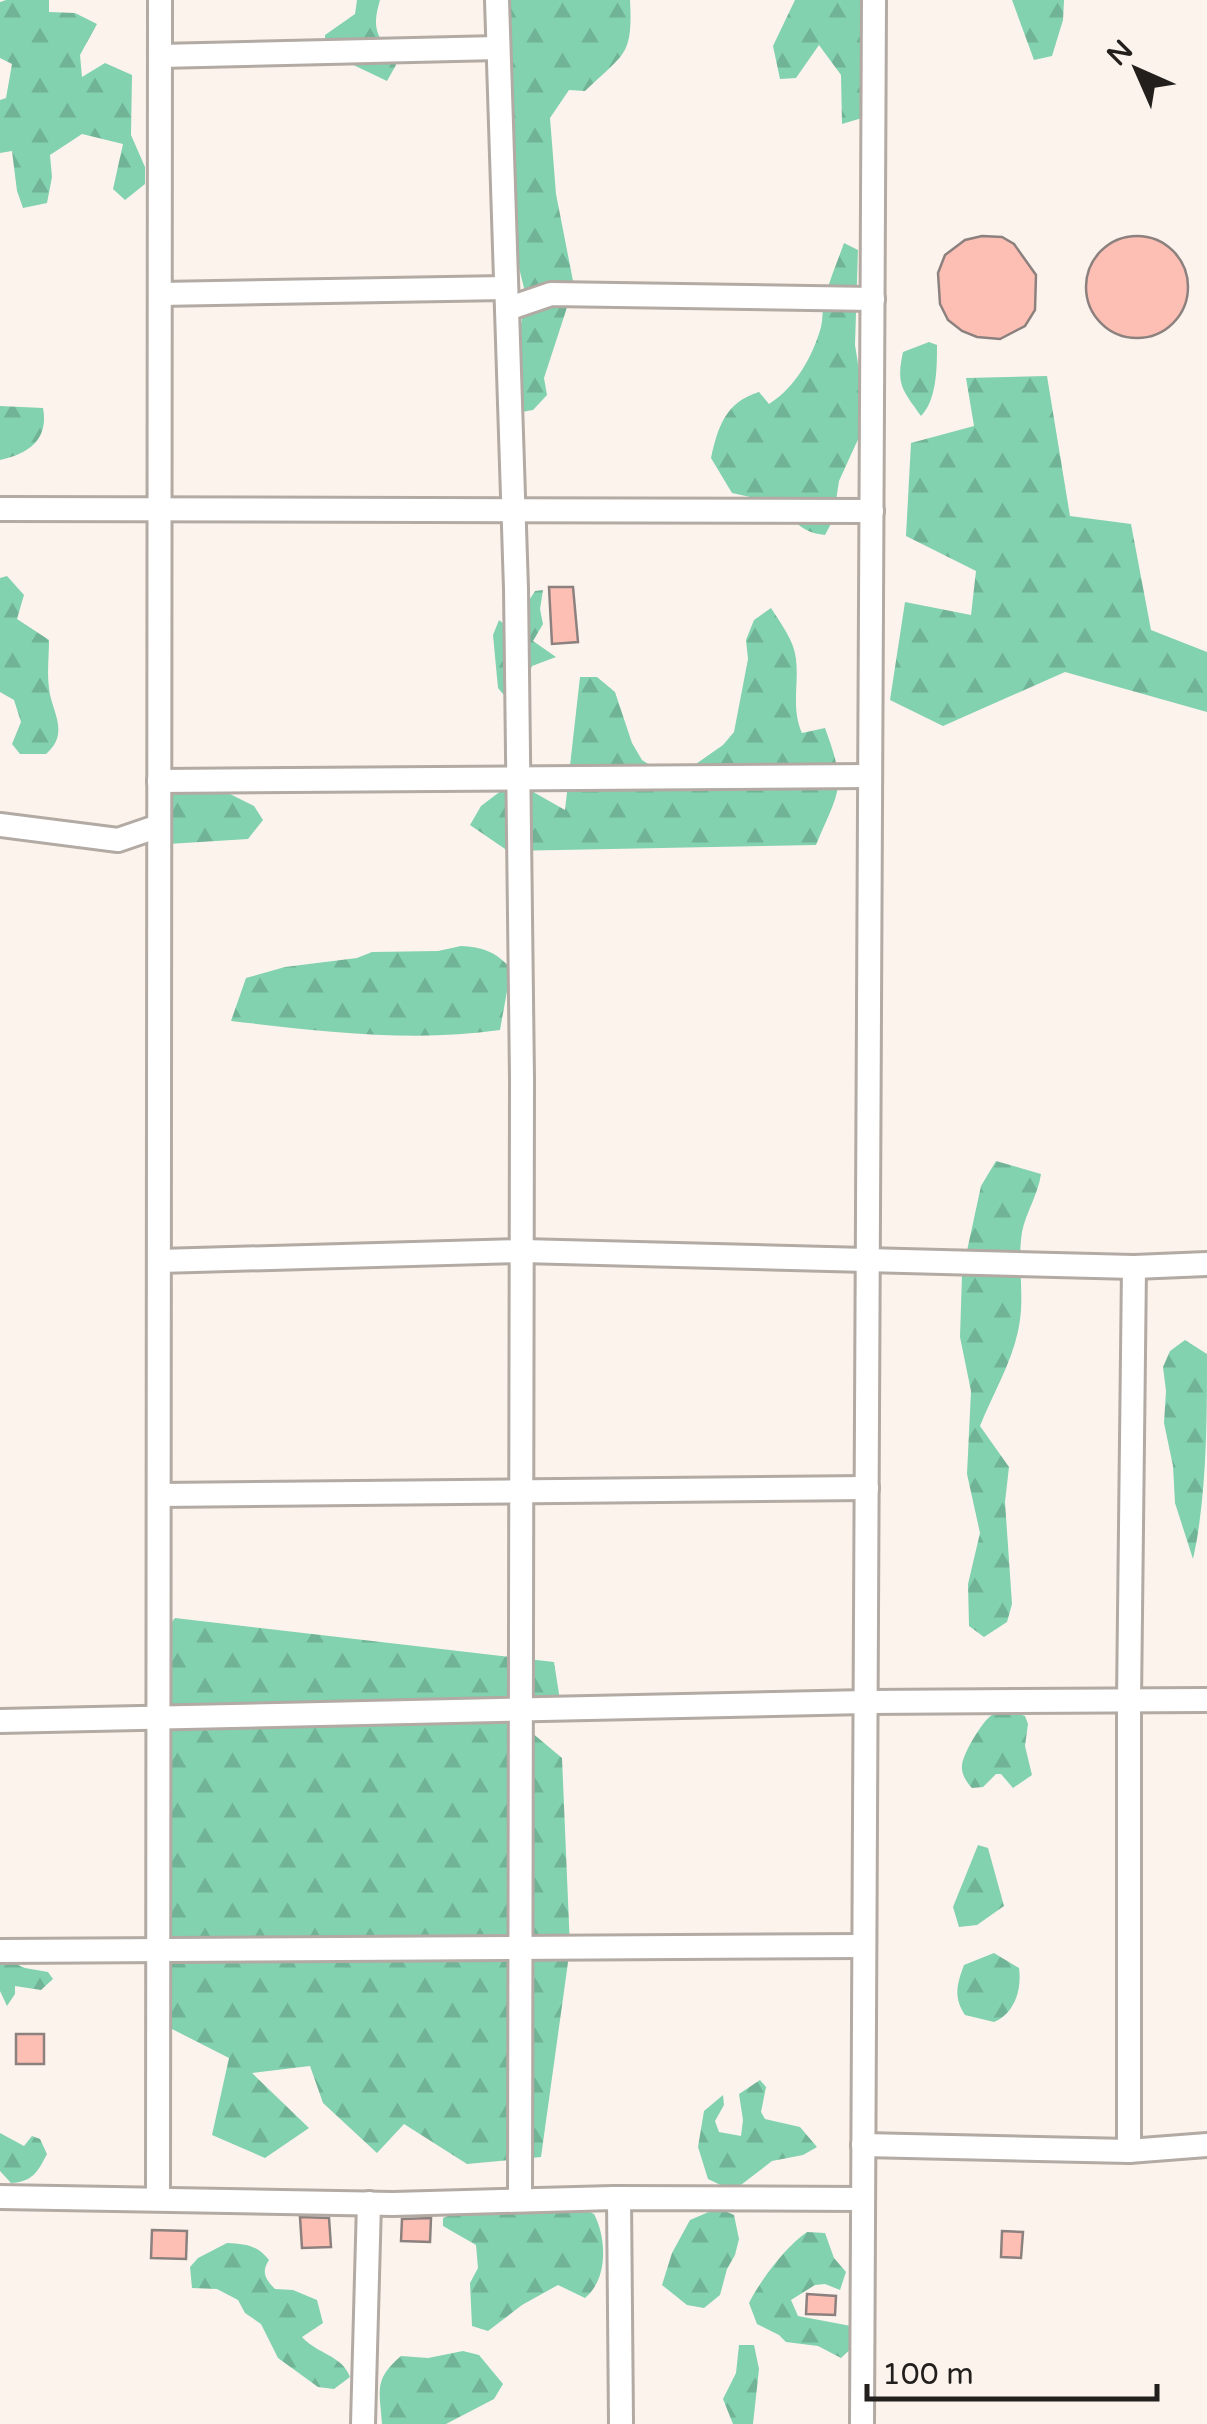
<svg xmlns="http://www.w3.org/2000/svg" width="1207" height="2424" viewBox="0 0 1207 2424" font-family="'Varela Round',sans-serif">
	<defs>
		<pattern id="forest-firs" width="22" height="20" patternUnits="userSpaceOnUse" patternTransform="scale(2.5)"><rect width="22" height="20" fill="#82d1af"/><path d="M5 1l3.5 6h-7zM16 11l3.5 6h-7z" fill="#70b396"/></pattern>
	</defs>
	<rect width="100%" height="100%" fill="#fcf4ec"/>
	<!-- forest -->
	<g fill="url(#forest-firs)">
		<path d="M6,0H49V12L75,13L97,24L80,55L82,77L105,63L132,75L131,135L145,167V184L125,200L113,189L123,144L82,134L50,155L52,177L47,203L23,208L17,191L12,151L0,153V100L6,98L12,64L0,58V2Z"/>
		<path d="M357,0H380C370,34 380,35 396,65L387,81L345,61L325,44V35L355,14Z"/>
		<path d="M501,0H630C633,57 624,53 585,91L569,90L550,118L556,194L574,286L544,378L547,395L533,410L516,413L513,369L526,296L505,212Z"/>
		<path d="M795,0H868L862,118L842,124L841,75L819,45L796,78L780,79L773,46Z"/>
		<path d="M1012,0H1064L1063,20L1052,56L1034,60Z"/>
		<path d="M844,243L858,250L855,345L860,376V435L839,481L833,520L825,535C798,532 798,520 778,508C763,500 747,496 732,493L711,458C718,426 726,402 759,392L769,404C795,388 813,356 821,327C823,319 822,311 824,303C828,283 837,263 844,243Z"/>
		<path d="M929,342L937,345C937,367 937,400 921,416C902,389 896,385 903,352Z"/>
		<path d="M1047,376L1070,516L1131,524L1151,630L1207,652V712L1065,672L943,726L890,700L905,602L971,615L976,571L906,536L911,443L974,426L966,378Z"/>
		<path d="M0,406L43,408C49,440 28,454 0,460Z"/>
		<path d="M7,576L24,595L17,619L49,640C49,656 47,672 49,688C51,711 71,733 46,754H20L12,744L21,722L14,700L0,692V578Z"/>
		<path d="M543,590L540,609L543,624L533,641L556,657L532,666L521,699L503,694L498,688L493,635L499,620L504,624L519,616L535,591Z"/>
		<path d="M771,608C781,624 794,640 796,659C799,685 791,708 802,733L825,728C847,788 840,788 816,845L508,851L470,825L481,806L514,781L565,810L580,677H597L615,692L632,743L642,760L673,780L723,745L734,732L748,659L746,640L754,620Z"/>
		<path d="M208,783L254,806L263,820L248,839L152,845V787Z"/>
		<path d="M461,946C482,947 497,952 511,969L500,1030C412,1043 319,1031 231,1021L246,978L285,967L357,958L372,952L438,951Z"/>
		<path d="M996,1161L1041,1174C1038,1195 1026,1212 1022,1232C1017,1263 1025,1295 1019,1326C1013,1361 993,1393 980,1426L1009,1467L1005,1502L1012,1604L1007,1622L984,1637L969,1626L968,1584L980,1533L967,1474L971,1391L960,1337L962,1274L981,1186Z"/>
		<path d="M1185,1340L1207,1354C1207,1421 1207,1496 1193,1559L1175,1503L1173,1466L1164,1423L1166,1391L1163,1367L1170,1351Z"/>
		<path d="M175,1618L554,1662L560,1700L534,1712L531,1732L562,1758L570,1948L541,2157L467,2164L404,2124L377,2153L323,2103L310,2066L252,2073L309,2128L265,2158L212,2135L229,2058L172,2029L148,1651Z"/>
		<path d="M1008,1710L1025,1716L1028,1724L1025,1746L1032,1775L1013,1788L1001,1774H996L983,1787L972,1788C967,1783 961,1774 962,1766C962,1755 983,1720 992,1715C997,1712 1003,1712 1008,1710Z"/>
		<path d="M978,1845L988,1848L1004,1906L977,1925L959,1927L953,1907Z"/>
		<path d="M994,1953L1019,1968C1022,1989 1015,2013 994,2022L965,2015C953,1997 957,1984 964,1965Z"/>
		<path d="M0,1957L25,1968L48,1972L53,1979L41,1990L15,1986V1994L7,2006L0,1991Z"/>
		<path d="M760,2080L766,2087L761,2112L765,2119L800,2127L817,2147L803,2155L772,2161L733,2191L708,2179L698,2147L704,2111L723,2095L724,2105L715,2121L719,2132L741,2136L743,2120L739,2094Z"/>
		<path d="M0,2133L24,2146L32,2136L40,2139L47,2154C38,2172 32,2182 11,2183L0,2171Z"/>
		<path d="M561,2201L594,2214C607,2239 608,2279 585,2298L558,2285L522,2305L488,2331L472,2326L470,2283L478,2268L476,2245L443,2226V2218L455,2213Z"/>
		<path d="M718,2208L734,2215L739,2239L735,2255L727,2269L720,2295L704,2308L687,2305L662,2285L672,2253L690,2220Z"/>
		<path d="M807,2232L825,2233L834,2258L846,2272L840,2290L825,2284L815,2285L791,2300L798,2316L851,2326L855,2345L841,2358L818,2346L786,2342L779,2335L757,2324L749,2303C760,2281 786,2246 807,2232Z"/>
		<path d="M227,2243C246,2244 257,2245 269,2260C261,2272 265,2279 275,2289L293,2290L317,2300L323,2323L302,2337C317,2354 342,2355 350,2377L334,2389L318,2387L278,2358L261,2324L245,2313L238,2300L217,2289L192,2288L190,2267L198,2258Z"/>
		<path d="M739,2345H754L759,2369L753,2424H733L723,2399L736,2373Z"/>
		<path d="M463,2351L479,2355L503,2384L494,2399L446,2424H382C380,2390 373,2380 401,2356L428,2358Z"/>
	</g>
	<!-- building -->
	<g fill="#fdbfb3" stroke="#8c817f" stroke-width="2.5">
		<circle cx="1137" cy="287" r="51"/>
		<path d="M982,236L1002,237L1014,244L1036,275L1035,310L1025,326L1000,339L977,337L962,331L948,320L940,304L938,273L945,255L965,240Z"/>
		<path d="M549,587H573L578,642L552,644Z"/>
		<rect x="16" y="2034" width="28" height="30"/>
		<path d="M300,2217L329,2218L331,2247L302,2248Z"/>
		<path d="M431,2218L430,2242L401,2241L402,2219Z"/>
		<path d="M152,2230L187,2231L186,2259L151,2258Z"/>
		<path d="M1002,2231L1023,2232L1021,2258L1001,2257Z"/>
		<path d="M807,2294L836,2296L835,2315L806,2314Z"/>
	</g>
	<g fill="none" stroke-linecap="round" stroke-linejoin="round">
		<!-- minor casing -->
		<g stroke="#b2aaa3" stroke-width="28">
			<g id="minor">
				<path d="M497,0L516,589L522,1079L520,2200"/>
				<path d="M160,56L498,48"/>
				<path d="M160,294L506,288"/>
				<path d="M507,309L551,294L873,299"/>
				<path d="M0,509L872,511"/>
				<path d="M159,781L870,776"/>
				<path d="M0,825L118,840L159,826"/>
				<path d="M159,1261L522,1251L1134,1267L1207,1264"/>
				<path d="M159,1495L867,1488"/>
				<path d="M0,1721L866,1702L1207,1700"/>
				<path d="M0,1951L864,1946"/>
				<path d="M863,2145L1129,2151L1207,2145"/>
				<path d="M1129,2151V1701L1134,1267"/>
				<path d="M0,2197L393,2204L614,2198L863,2199"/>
				<path d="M619,2198L621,2424"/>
				<path d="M158,2199L160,0"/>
				<path d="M363,2424L369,2203"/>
				<path d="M862,2424L874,0"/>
			</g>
		</g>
		<!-- minor -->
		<use href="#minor" stroke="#fff" stroke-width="22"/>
	</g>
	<!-- north arrow -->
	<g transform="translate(1137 70) rotate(315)" stroke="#fcf4ec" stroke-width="8" paint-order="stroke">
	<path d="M0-8L18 38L0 25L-18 38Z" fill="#221f1d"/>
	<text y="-15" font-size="28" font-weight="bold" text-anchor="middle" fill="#221f1d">N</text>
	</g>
	<!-- scale -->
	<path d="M867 2384v15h290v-15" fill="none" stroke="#221f1d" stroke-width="5"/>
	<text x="882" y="2384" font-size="30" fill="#221f1d" stroke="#fcf4ec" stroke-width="8" paint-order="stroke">100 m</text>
</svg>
